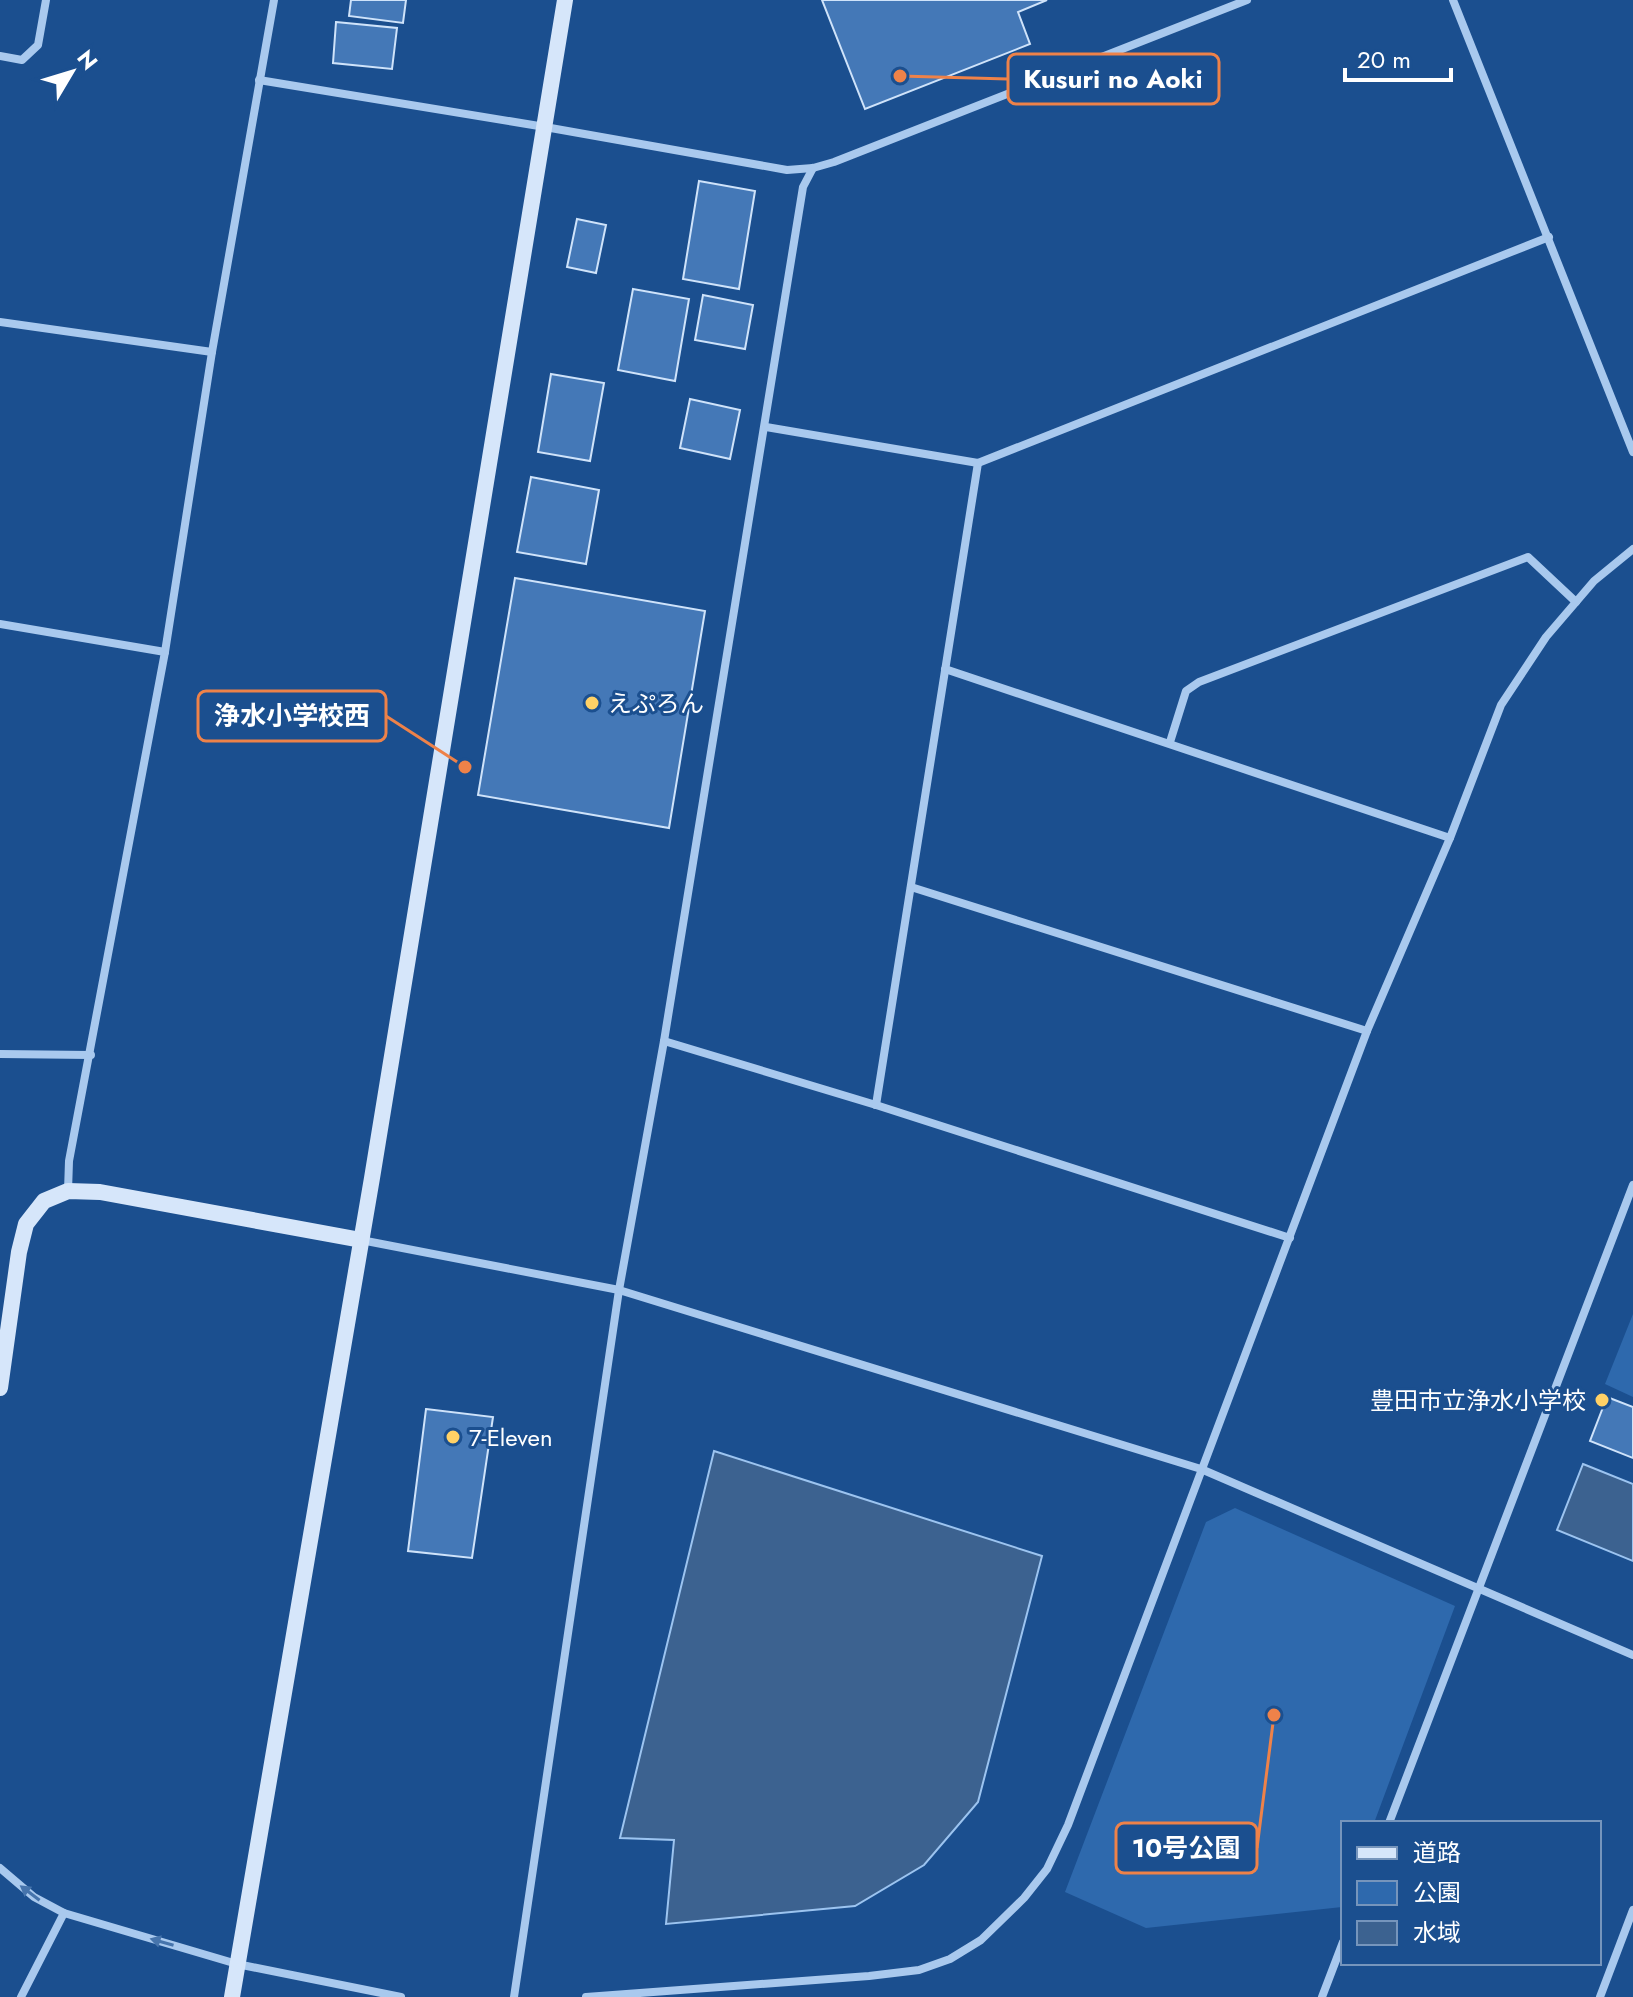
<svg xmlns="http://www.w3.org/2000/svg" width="1633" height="1997" viewBox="0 0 1633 1997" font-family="Jost,'Noto Sans JP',sans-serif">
	<rect width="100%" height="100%" fill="#1b4f8f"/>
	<!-- green -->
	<g fill="#2e69ad">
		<path d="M1633,1314V1397L1605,1384Z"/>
		<path d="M1235,1508L1455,1606L1374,1823H1343L1342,1907L1146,1928L1065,1892L1206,1522Z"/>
	</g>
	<!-- water -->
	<g fill="#3c6290" stroke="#9cc4f0" stroke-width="2">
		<path d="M714,1451L1042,1556L978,1802L924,1865L855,1906L666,1924L674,1840L620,1838Z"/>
		<path d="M1583,1464L1633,1484V1561L1557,1530Z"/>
	</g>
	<!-- building -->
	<g fill="#4478b7" stroke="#cfe3fa" stroke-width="2">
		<path d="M351,0H406L403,23L349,16Z"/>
		<path d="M822,0H1047L1018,12L1030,44L865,109Z"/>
		<path d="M336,22L397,28L392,69L333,63Z"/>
		<path d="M699,181L755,191L739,289L683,279Z"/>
		<path d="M577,219L606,225L596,273L567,267Z"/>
		<path d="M633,289L689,299L675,381L618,370Z"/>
		<path d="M703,295L753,305L745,349L695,340Z"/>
		<path d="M551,374L604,383L590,461L538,452Z"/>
		<path d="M690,399L740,410L730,459L680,448Z"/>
		<path d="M531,477L599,490L586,564L517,552Z"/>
		<path d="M515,578L705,611L669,828L478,795Z"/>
		<path d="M1607,1397L1633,1407V1458L1590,1441Z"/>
		<path d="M426,1409L493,1417L472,1558L408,1551Z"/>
	</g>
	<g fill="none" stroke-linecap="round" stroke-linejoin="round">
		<!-- street -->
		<g stroke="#a9c9ee" stroke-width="8">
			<path d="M1453,0L1633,452"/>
			<path d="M0,56L22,60L38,45L46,0"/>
			<path d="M259,80L545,127L787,170L813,168L834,162L1247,0"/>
			<path d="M0,322L212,352"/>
			<path d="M766,427L978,463L1549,237"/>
			<path d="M0,624L165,652"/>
			<path d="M945,669L1450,838"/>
			<path d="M1170,742L1186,691L1199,682L1528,557L1576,602"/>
			<path d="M911,887L1367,1031"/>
			<path d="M664,1041L876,1105L1290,1238"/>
			<path d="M0,1054L91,1055"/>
			<path d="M876,1105L978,463"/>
			<path d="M68,1191L69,1161L165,652L212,352L274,0"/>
			<path d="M361,1240L619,1290L1201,1469L1633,1655"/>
			<path d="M1389,1823L1633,1185"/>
			<path d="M0,1868L34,1897L64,1913L237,1964L401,1997"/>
			<path d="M21,1997L64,1913"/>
			<path d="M514,1997L619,1290L664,1041L803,187L813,168"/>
			<path d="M586,1997L869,1976L919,1970L950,1959L981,1940L1024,1898L1047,1869L1068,1825L1367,1031L1450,838L1501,705L1546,637L1594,581L1633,549"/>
			<path d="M1322,1997L1343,1942"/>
			<path d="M1600,1997L1633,1910"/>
		</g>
		<!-- secondary -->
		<g stroke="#d6e6fa" stroke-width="16">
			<path d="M0,1388L19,1252L26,1224L44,1201L68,1191L100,1192L361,1240"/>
			<path d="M232,1997L372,1178L565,0"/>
		</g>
	</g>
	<!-- one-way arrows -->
	<defs><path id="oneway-solid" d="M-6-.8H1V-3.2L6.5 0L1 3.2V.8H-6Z" transform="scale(2)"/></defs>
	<g fill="#4674ac">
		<use href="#oneway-solid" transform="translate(30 1893) rotate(-143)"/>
		<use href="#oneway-solid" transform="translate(162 1942) rotate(-164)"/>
	</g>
	<!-- markers -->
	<g fill="#ffd166" stroke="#1b4f8f" stroke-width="3">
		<circle cx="592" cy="703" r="8"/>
		<circle cx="1602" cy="1400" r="8"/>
		<circle cx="453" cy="1437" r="8"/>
	</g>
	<g text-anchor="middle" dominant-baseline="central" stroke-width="6" stroke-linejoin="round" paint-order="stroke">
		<!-- poi labels -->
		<g font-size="24" fill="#fff" stroke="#1b4f8f" text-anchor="start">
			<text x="608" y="703">えぷろん</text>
			<text x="1586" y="1400" text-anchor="end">豊田市立浄水小学校</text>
			<text x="469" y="1437">7-Eleven</text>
		</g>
	</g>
	<!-- callouts -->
	<path fill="none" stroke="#ee8249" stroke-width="3" d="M900 76L1008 79M465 767L386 716M1274 1715L1257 1848"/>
	<g fill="#ee8249" stroke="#1b4f8f" stroke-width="3">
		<circle cx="900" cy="76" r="8"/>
		<circle cx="465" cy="767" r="8"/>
		<circle cx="1274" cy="1715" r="8"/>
	</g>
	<g fill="#1b4f8f" stroke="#ee8249" stroke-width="3">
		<rect x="1008" y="54" width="211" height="50" rx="8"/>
		<rect x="198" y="691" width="188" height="50" rx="8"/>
		<rect x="1116" y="1823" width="141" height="50" rx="8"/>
	</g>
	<g font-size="26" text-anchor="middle" font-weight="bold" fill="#fff">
		<text x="1113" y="88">Kusuri no Aoki</text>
		<text x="292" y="725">浄水小学校西</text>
		<text x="1186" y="1857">10号公園</text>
	</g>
	<!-- legend -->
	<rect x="1341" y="1821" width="260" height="144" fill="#1b4f8f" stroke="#7695bc" stroke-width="2"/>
	<rect x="1357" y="1847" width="40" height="12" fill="#d6e6fa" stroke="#7695bc" stroke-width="2"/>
	<text x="1413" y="1861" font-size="24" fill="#ffffff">道路</text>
	<rect x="1357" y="1881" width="40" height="24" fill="#2e69ad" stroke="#7695bc" stroke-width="2"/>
	<text x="1413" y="1901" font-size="24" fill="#ffffff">公園</text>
	<rect x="1357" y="1921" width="40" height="24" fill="#3c6290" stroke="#7695bc" stroke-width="2"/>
	<text x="1413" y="1941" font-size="24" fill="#ffffff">水域</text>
	<!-- north arrow -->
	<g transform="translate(72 72) rotate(52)" stroke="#1b4f8f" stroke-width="6" paint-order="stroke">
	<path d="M0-6L14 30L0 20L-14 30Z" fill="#ffffff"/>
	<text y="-12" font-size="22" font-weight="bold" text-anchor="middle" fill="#ffffff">N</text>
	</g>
	<!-- scale -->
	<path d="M1345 68v12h106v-12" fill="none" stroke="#ffffff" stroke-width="4"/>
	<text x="1357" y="68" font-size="24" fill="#ffffff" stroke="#1b4f8f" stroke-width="6" paint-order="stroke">20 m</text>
</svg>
